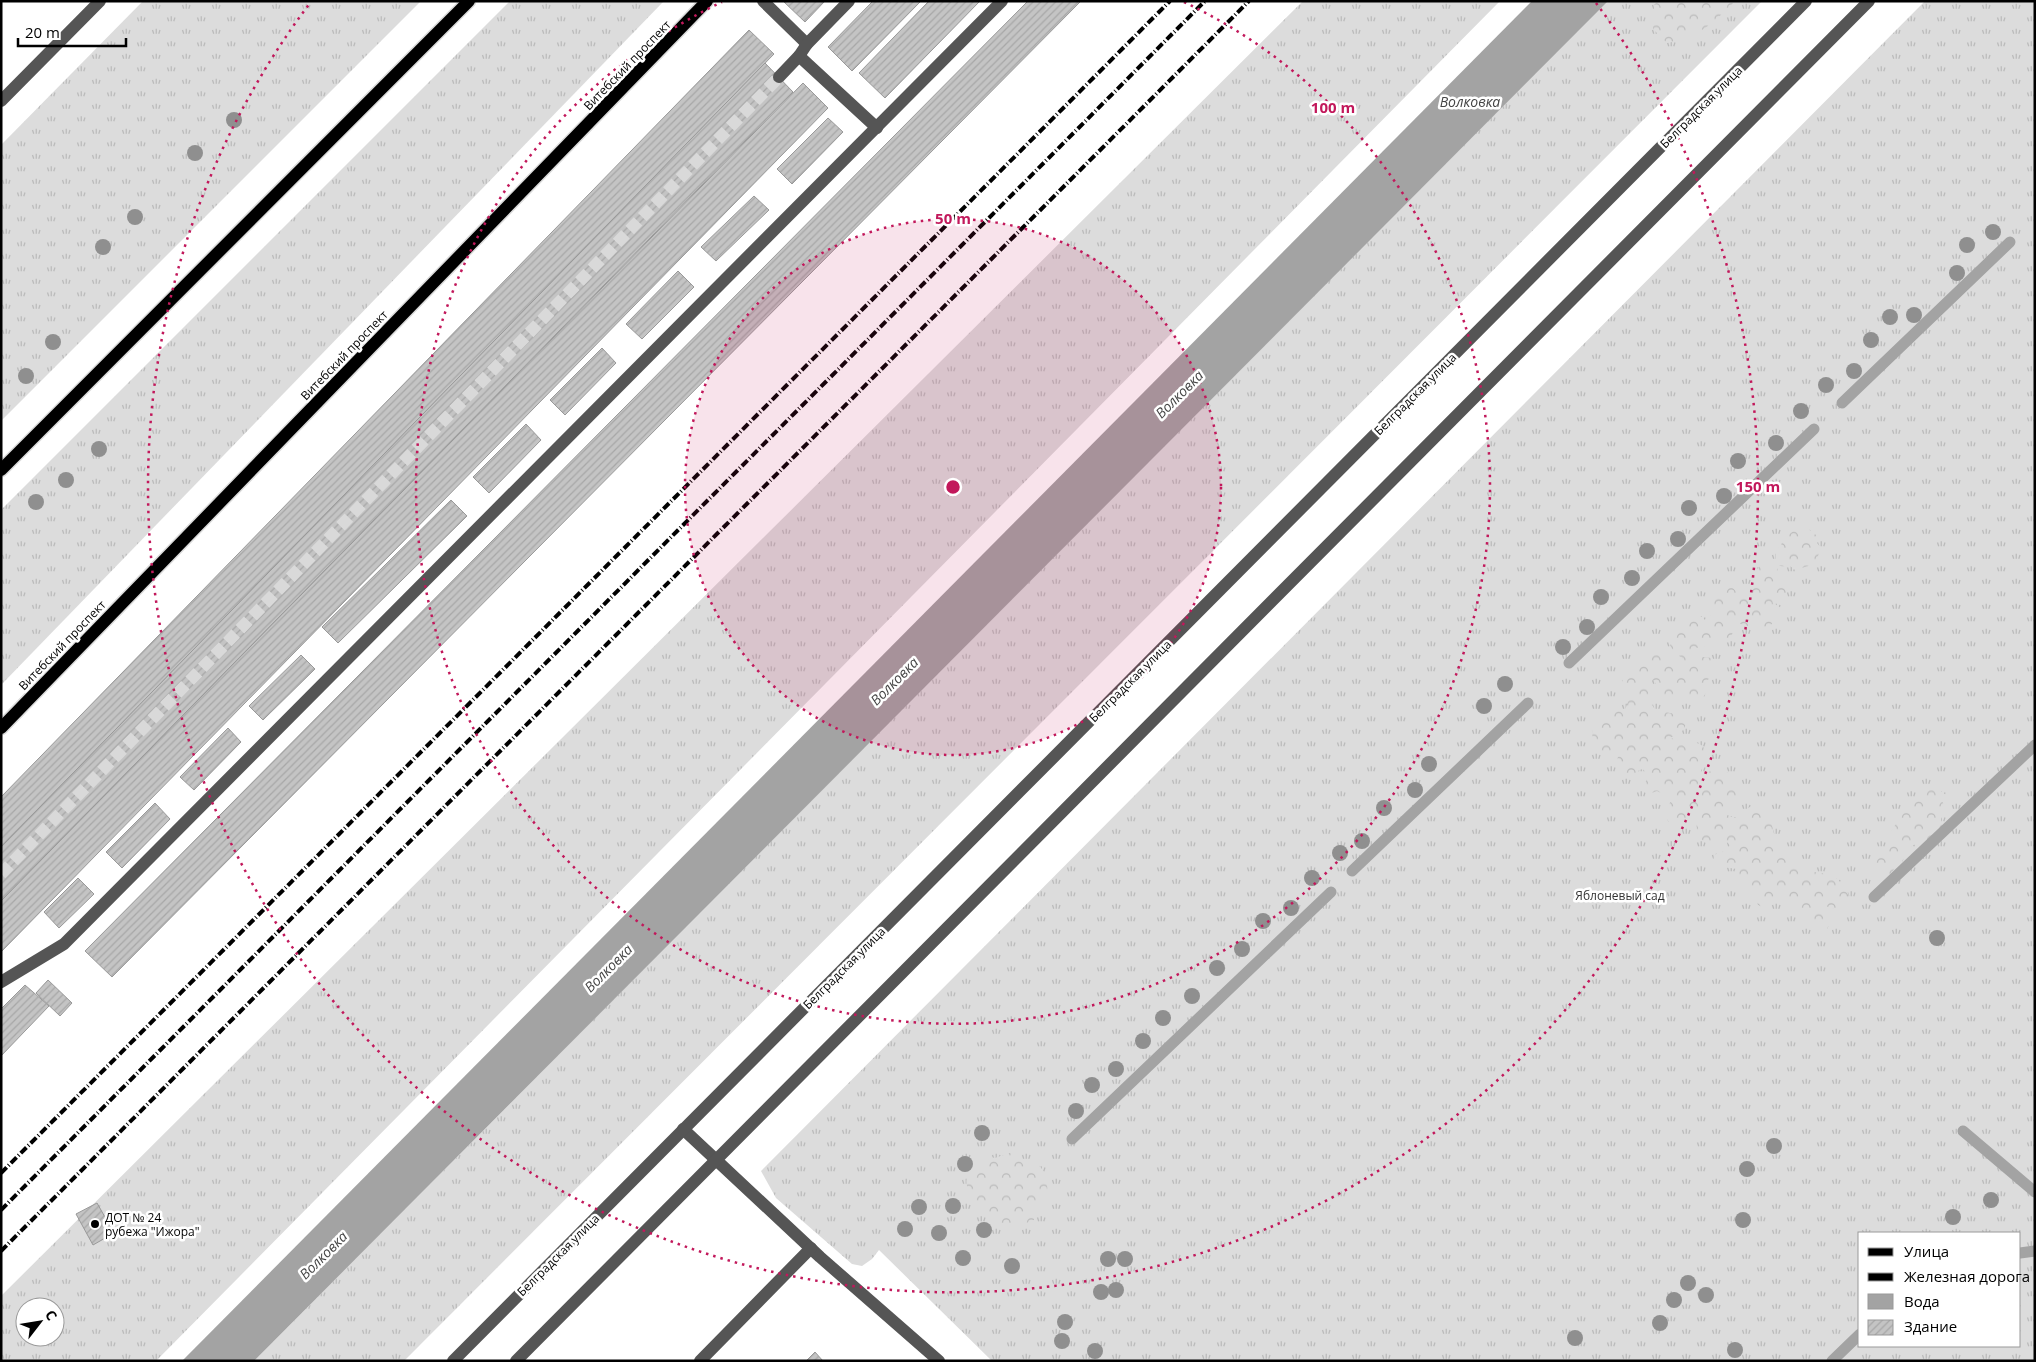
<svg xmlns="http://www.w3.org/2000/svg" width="2036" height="1362" viewBox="0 0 2036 1362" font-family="'Open Sans',sans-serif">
	<defs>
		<pattern id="grass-tufts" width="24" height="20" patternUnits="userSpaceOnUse" patternTransform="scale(1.25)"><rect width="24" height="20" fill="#dcdcdc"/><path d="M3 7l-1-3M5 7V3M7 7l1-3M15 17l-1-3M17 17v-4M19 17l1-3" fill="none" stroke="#bbb"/></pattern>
		<pattern id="forest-crowns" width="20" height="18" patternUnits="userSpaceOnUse" patternTransform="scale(1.25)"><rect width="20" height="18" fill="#dcdcdc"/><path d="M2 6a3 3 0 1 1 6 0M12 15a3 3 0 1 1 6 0" fill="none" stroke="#bbb"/></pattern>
		<pattern id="building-hatch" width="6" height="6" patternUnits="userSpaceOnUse" patternTransform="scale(1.25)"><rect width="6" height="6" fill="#c4c4c4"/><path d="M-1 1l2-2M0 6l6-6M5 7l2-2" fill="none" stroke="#a7a7a7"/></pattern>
	</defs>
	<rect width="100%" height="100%" fill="#fff"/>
	<!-- grass -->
	<g fill="url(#grass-tufts)" fill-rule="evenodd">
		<path d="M143,1H421L1,421V145Z"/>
		<path d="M510,1H664L1,685V510Z"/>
		<path d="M1303,1H1500L156,1361H1V1296ZM25,1307H55V1337H25Z"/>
		<path d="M1607,1H1762L404,1361H254Z"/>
		<path d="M1925,1H2035V1361H992L879,1250L872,1259L862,1266L852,1264L776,1198L761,1171ZM1860,1233H2020V1346H1860Z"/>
	</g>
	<!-- forest -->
	<g fill="url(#forest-crowns)">
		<path d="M1658,1H1735C1715,22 1696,39 1667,43L1653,29L1654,5Z"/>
		<path d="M1800,526L1807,528L1816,535L1817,543L1821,548L1815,564L1795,570L1789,565C1784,567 1780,567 1776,563V551L1781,545L1784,538Z"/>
		<path d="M1762,564L1776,565L1778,571L1789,583L1786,594L1772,602L1781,608L1774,613L1772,624C1761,631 1749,626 1737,623L1730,639L1723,641L1715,635L1711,646L1695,648L1693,650L1695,656L1712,658L1715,663L1711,677L1702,685L1706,687L1707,692L1699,702L1692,700L1691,696L1684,699L1675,697C1661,704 1660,686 1653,680L1649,689L1652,695C1650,710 1656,711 1670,713C1675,713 1680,718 1686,720C1686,731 1679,735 1669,738L1677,739L1685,747L1688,743L1693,741L1703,746C1708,757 1704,770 1695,778L1701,783L1708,772L1719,769C1731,771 1743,788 1735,800C1732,805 1727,806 1723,810C1730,820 1738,818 1749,814L1748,808L1750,807L1769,813L1775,838L1771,843V846C1794,848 1785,851 1799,864C1808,873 1820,873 1832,874C1844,886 1859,897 1839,911L1823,905L1824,912L1831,916L1832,920L1827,929H1820L1813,919L1804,915L1791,898L1782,897L1767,909L1758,905L1753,890C1746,884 1737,888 1736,875L1739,873L1737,869L1716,866L1713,863L1714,855L1729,849L1730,845L1727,842L1714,846C1699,841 1695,834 1697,818L1693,816L1675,822H1669L1663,814L1671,801L1667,796L1657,791L1649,794L1642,791L1648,776L1643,769L1639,770L1636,776L1631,779L1622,775C1614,764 1615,761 1622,751C1614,746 1609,754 1598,753L1593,748L1592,729L1601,724L1603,715L1614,709L1625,710L1630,696L1621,687L1624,673L1629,667H1640L1645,652C1661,639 1667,660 1681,664L1683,658C1673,654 1664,642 1674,633C1676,631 1680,631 1681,629C1686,624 1691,612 1700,616C1703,617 1704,620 1707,621L1710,616L1716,614L1709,611C1706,595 1717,587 1733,588L1740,596L1751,592V575Z"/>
		<path d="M1928,788H1937L1946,795L1942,801L1946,809L1941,819L1942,827L1923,844L1913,845L1906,854L1902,862C1893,867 1891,879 1879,879C1873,871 1869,857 1880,850C1884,848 1887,848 1891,845L1889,835L1904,811L1920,791Z"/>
		<path d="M1009,1153H1015L1020,1159C1046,1158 1052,1185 1044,1205L1035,1209L1034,1220L1028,1222L1024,1228H1021L989,1221C984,1215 980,1208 975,1201C959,1179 967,1172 986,1156L995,1158Z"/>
	</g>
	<!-- water -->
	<path fill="#a3a3a3" d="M1532,1H1608L254,1361H182Z"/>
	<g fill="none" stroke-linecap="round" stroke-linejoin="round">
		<!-- stream -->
		<g stroke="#a3a3a3" stroke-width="11">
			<path d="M1842,403L2010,242"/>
			<path d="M1569,663L1814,429"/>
			<path d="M1352,871L1528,703"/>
			<path d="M1874,897L2035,745"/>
			<path d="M1963,1131L2035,1192"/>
			<path d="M1072,1139L1331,892"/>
			<path d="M2020,1253L2035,1251"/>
			<path d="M1832,1361L1860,1334"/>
		</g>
	</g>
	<!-- building -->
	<g fill="url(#building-hatch)" stroke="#999">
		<path d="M783,1H825L805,22Z"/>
		<path d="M873,1H921L852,71L828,47Z"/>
		<path d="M929,1H980L885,98L859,73Z"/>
		<path d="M1028,1H1081L112,977L85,951Z"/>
		<path d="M749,30L774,54L1,847V797Z"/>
		<path d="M765,63L793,92L1,901V847Z"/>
		<path d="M803,83L828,108L1,952V901Z"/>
		<path d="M828,118L843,132L792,184L777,169Z"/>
		<path d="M754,196L769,210L716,261L701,247Z"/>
		<path d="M678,271L694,287L642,339L626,324Z"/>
		<path d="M602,348L616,363L565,415L550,400Z"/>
		<path d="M526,424L541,440L489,493L473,477Z"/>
		<path d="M451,500L467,516L338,643L322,627Z"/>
		<path d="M301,655L315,669L263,720L249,706Z"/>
		<path d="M228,728L241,742L194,790L180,777Z"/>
		<path d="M155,803L170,819L122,868L106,852Z"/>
		<path d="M78,878L94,894L59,928L44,912Z"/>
		<path d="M48,980L72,1003L60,1016L36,993Z"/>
		<path d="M25,985L49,1006L1,1056V1009Z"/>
		<path d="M97,1203L114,1233L93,1245L76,1214Z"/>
		<path d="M815,1352L823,1361H806Z"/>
	</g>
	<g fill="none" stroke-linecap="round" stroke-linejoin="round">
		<!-- minor-tunnel -->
		<path stroke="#d9d9d9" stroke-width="12" stroke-dasharray="12 6" stroke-linecap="butt" d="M1,874L779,77"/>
		<!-- major casing -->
		<g stroke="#dbdbdb" stroke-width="15">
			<g id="major">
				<path d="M1,470L469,1"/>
				<path d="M1,728L707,1"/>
			</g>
		</g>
		<!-- minor -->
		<g stroke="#555" stroke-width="12">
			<path d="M763,1L807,44"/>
			<path d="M849,1L807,44L799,56L877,128"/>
			<path d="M779,77L799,56"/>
			<path d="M1,101L100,1"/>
			<path d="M1,982L64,944L1002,1"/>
			<path d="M683,1129L820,1257L939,1361"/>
			<path d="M453,1361L1806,1"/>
			<path d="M516,1361L1869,1"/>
			<path d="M700,1361L811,1248"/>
		</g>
		<!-- major -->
		<use href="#major" stroke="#000" stroke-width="12"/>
		<!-- rail -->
		<g stroke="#000" stroke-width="4" stroke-dasharray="8 2.5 1 2.5" stroke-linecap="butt">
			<path d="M1,1173L1170,1"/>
			<path d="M1,1210L1205,1"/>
			<path d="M1,1251L1249,1"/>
		</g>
	</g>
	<!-- trees -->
	<g fill="#8f8f8f">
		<circle cx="234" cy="120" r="8"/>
		<circle cx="195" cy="153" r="8"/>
		<circle cx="135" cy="217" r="8"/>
		<circle cx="1993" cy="232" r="8"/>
		<circle cx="1967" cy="245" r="8"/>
		<circle cx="103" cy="247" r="8"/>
		<circle cx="1957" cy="273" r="8"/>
		<circle cx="1914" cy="315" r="8"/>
		<circle cx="1890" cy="317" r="8"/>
		<circle cx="1871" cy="340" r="8"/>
		<circle cx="53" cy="342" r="8"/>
		<circle cx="1854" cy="371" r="8"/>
		<circle cx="26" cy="376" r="8"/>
		<circle cx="1826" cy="385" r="8"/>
		<circle cx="1801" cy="411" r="8"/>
		<circle cx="1776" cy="443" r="8"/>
		<circle cx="99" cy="449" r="8"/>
		<circle cx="1738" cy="461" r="8"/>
		<circle cx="66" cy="480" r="8"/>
		<circle cx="1724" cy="496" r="8"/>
		<circle cx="36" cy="502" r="8"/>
		<circle cx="1689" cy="508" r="8"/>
		<circle cx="1678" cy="539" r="8"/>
		<circle cx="1647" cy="551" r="8"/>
		<circle cx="1632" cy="578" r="8"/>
		<circle cx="1601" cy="597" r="8"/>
		<circle cx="1587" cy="627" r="8"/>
		<circle cx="1563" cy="647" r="8"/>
		<circle cx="1505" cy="684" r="8"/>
		<circle cx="1484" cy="706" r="8"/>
		<circle cx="1429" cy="764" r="8"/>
		<circle cx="1415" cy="790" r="8"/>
		<circle cx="1384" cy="808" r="8"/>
		<circle cx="1362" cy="841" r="8"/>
		<circle cx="1340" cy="853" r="8"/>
		<circle cx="1312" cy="878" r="8"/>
		<circle cx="1291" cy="908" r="8"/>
		<circle cx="1263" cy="921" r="8"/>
		<circle cx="1937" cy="938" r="8"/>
		<circle cx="1242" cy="949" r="8"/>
		<circle cx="1217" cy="968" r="8"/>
		<circle cx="1192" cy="996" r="8"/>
		<circle cx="1163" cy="1018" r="8"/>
		<circle cx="1143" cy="1041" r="8"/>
		<circle cx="1116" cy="1069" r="8"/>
		<circle cx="1092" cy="1085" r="8"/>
		<circle cx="1076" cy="1111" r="8"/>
		<circle cx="982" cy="1133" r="8"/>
		<circle cx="1774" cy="1146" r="8"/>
		<circle cx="965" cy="1164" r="8"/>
		<circle cx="1747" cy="1169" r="8"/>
		<circle cx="1991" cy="1200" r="8"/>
		<circle cx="953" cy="1206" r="8"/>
		<circle cx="919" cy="1207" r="8"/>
		<circle cx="1953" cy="1217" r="8"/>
		<circle cx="1743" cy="1220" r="8"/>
		<circle cx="905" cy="1229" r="8"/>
		<circle cx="984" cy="1230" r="8"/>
		<circle cx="939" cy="1233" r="8"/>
		<circle cx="963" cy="1258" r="8"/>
		<circle cx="1108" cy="1259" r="8"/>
		<circle cx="1125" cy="1259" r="8"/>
		<circle cx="1012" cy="1266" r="8"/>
		<circle cx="1688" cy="1283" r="8"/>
		<circle cx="1116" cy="1290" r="8"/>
		<circle cx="1101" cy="1292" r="8"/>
		<circle cx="1706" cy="1295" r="8"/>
		<circle cx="1674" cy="1300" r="8"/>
		<circle cx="1065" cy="1322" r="8"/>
		<circle cx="1660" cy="1323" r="8"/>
		<circle cx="1575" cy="1338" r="8"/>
		<circle cx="1062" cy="1341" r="8"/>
		<circle cx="1735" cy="1350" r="8"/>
		<circle cx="1095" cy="1351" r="8"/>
	</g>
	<!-- distance rings -->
	<circle cx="953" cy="487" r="268" fill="#c2185b" fill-opacity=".12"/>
	<g fill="none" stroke="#c2185b" stroke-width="2.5" stroke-dasharray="2.5 5">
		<circle cx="953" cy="487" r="268"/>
		<path d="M1184 2A537 537 0 1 1 722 2"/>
		<path d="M1596 3A805 805 0 1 1 310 3"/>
	</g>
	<!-- markers -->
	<circle fill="#000" stroke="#fff" stroke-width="2" cx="95" cy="1224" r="5"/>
	<g text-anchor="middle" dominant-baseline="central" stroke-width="5" stroke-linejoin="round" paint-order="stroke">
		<!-- street labels -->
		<g font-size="12" fill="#000" stroke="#fff">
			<text transform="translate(627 65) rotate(-46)">Витебский проспект</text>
			<text transform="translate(1701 107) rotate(-45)">Белградская улица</text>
			<text transform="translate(344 355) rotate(-46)">Витебский проспект</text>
			<text transform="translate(1415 394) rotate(-45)">Белградская улица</text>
			<text transform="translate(62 645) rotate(-46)">Витебский проспект</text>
			<text transform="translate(1130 681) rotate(-45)">Белградская улица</text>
			<text transform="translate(844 968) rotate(-45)">Белградская улица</text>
			<text transform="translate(558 1255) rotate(-45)">Белградская улица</text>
		</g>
		<!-- park labels -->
		<g font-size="12" fill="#333" stroke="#fff">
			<text x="1620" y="895">Яблоневый сад</text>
		</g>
		<!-- poi labels -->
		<g font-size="12" fill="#000" stroke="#fff" text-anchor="start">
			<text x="105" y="1217">ДОТ № 24<tspan x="105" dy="14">рубежа "Ижора"</tspan></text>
		</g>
		<!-- water labels -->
		<g font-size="14" font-style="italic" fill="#444" stroke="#fff">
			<text x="1470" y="101">Волковка</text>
			<text transform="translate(1179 394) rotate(-45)">Волковка</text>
			<text transform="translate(894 681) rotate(-45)">Волковка</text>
			<text transform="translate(608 968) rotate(-45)">Волковка</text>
			<text transform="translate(323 1255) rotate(-45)">Волковка</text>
		</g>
	</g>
	<circle cx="953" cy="487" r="8" fill="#c2185b" stroke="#fff" stroke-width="2.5"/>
	<g font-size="15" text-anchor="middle" font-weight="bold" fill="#c2185b" stroke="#fff" stroke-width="5" stroke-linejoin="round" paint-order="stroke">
		<text x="1333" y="113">100 m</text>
		<text x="953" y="224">50 m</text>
		<text x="1758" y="492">150 m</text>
	</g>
	<!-- border -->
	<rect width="2036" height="1362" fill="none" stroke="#000000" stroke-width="5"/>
	<!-- legend -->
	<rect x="1858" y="1232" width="162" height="115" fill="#ffffff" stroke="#999999"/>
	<rect x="1868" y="1248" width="25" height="8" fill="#000000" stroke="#999999"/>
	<text x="1904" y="1257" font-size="15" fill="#000000">Улица</text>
	<rect x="1868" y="1273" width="25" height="8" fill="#000000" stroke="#999999"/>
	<text x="1904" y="1282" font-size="15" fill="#000000">Железная дорога</text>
	<rect x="1868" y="1294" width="25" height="15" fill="#a3a3a3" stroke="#999999"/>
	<text x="1904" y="1307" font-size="15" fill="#000000">Вода</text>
	<rect x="1868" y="1320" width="25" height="15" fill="url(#building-hatch)" stroke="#999999"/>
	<text x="1904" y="1332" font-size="15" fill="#000000">Здание</text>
	<!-- north arrow -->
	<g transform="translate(40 1322) rotate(59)"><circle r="24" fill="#ffffff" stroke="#999999"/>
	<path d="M0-4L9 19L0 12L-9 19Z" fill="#000000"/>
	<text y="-8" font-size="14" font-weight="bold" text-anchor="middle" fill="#000000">С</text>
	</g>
	<!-- scale -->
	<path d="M18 38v8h108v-8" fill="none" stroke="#000000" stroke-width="2.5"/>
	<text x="25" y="38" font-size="15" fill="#000000" stroke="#ffffff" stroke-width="4" paint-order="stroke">20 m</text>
</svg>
